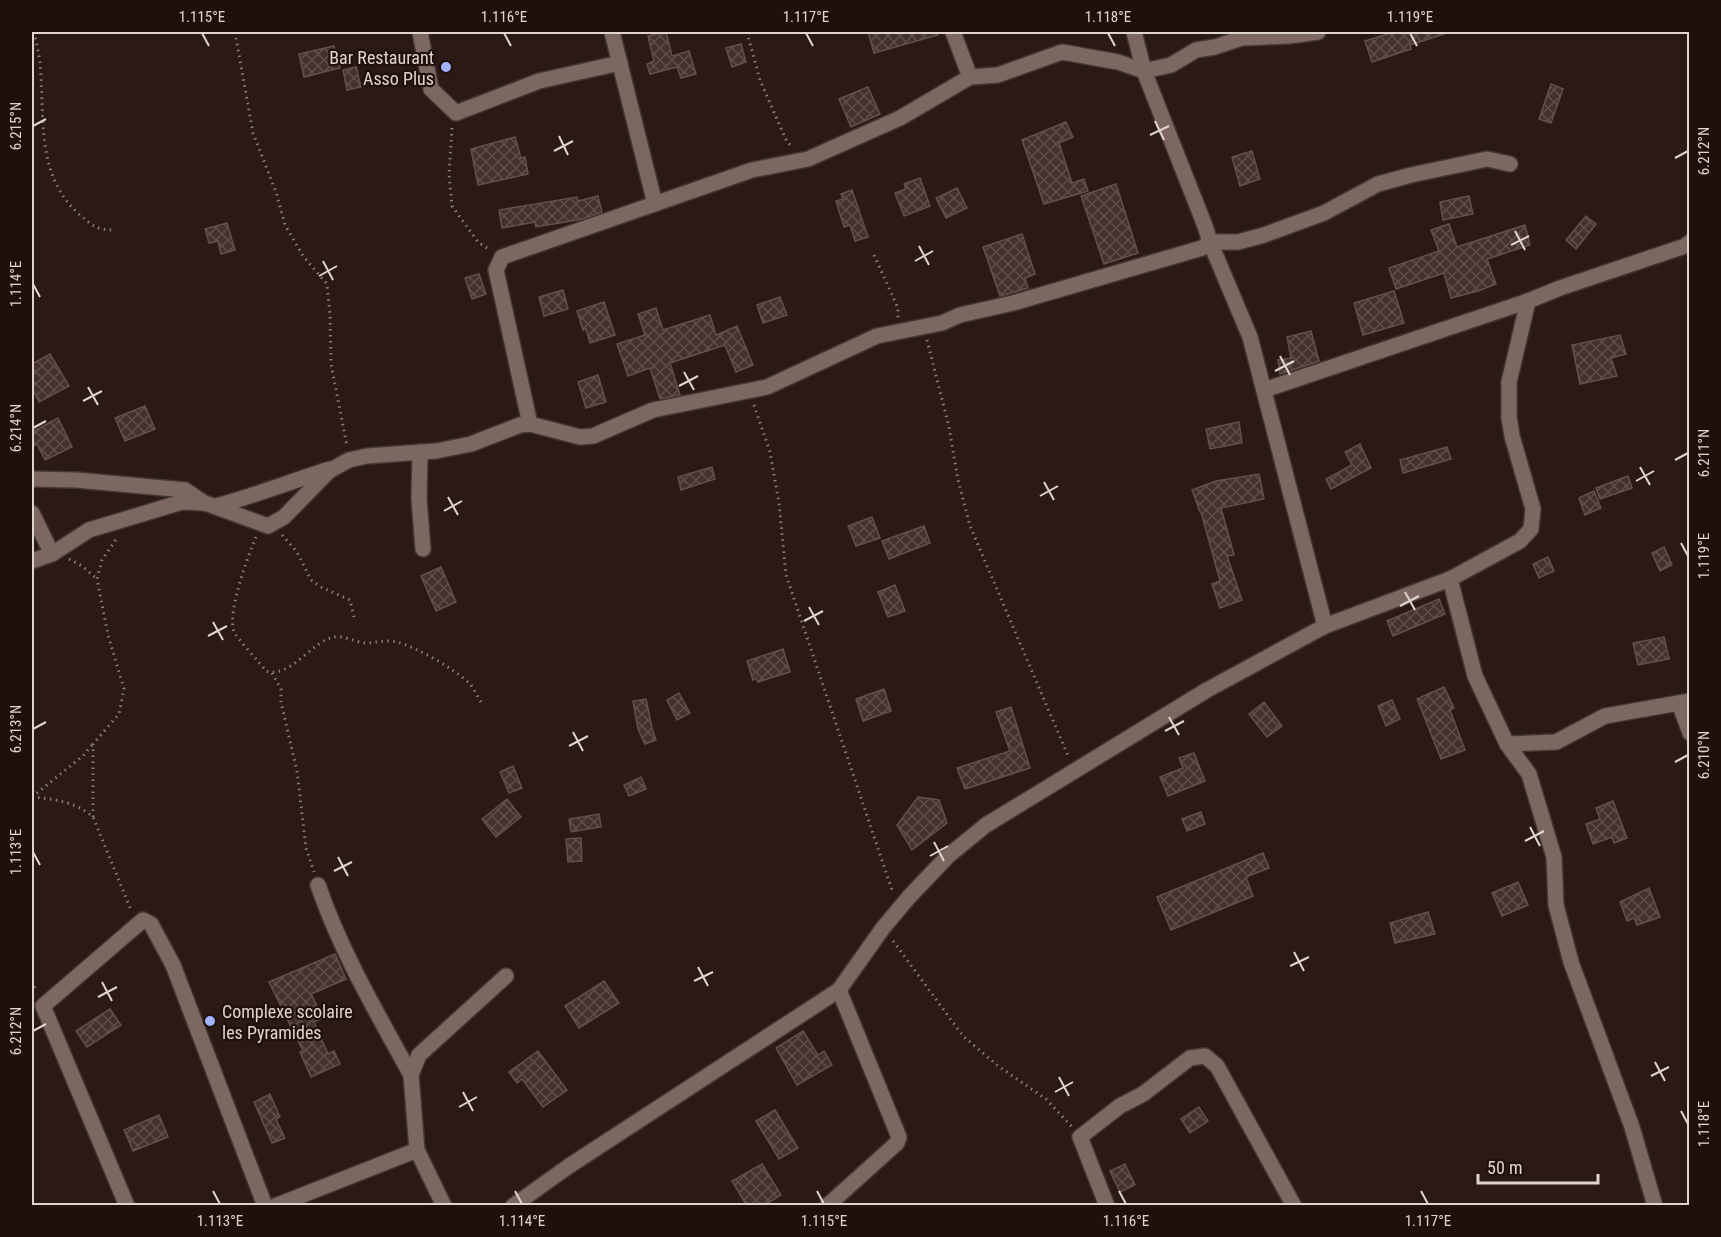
<svg xmlns="http://www.w3.org/2000/svg" width="1721" height="1237" viewBox="0 0 1721 1237" font-family="'Roboto Condensed',sans-serif">
	<defs>
		<pattern id="building-cross-hatch" width="8" height="8" patternUnits="userSpaceOnUse" patternTransform="scale(1.5)"><rect width="8" height="8" fill="#44312c"/><path d="M0 0l8 8M0 8l8-8" fill="none" stroke="#5f4e4a"/></pattern>
	</defs>
	<rect width="100%" height="100%" fill="#2a1914"/>
	<!-- building -->
	<g fill="url(#building-cross-hatch)" stroke="#64504a" stroke-width="1.5">
		<path d="M666,32L672,56L689,51L696,74L681,78L677,67L650,74L647,64L654,61L648,36Z"/>
		<path d="M868,32H938V35L874,53Z"/>
		<path d="M1394,32H1443L1444,34L1410,45L1411,49L1372,62L1365,41Z"/>
		<path d="M741,44L746,62L732,67L726,48Z"/>
		<path d="M334,46L340,68L304,77L299,54Z"/>
		<path d="M356,67L361,87L347,90L343,70Z"/>
		<path d="M1551,84L1563,89L1551,123L1539,119Z"/>
		<path d="M868,87L880,114L851,127L839,99Z"/>
		<path d="M1066,122L1073,137L1059,143L1072,183L1084,179L1088,191L1044,204L1022,140Z"/>
		<path d="M515,137L521,158L525,157L528,174L478,185L471,149Z"/>
		<path d="M1252,151L1260,179L1240,186L1232,157Z"/>
		<path d="M920,178L930,206L904,216L895,193L906,189L904,184Z"/>
		<path d="M1116,184L1138,253L1104,264L1081,196Z"/>
		<path d="M957,188L967,208L946,218L936,198Z"/>
		<path d="M852,190L868,237L855,241L850,225L844,227L836,201L843,199L841,194Z"/>
		<path d="M598,196L602,212L583,219L536,227L535,222L502,228L499,210L577,197L578,201Z"/>
		<path d="M1469,196L1473,214L1443,220L1440,202Z"/>
		<path d="M1586,216L1596,224L1576,249L1566,240Z"/>
		<path d="M227,223L235,250L221,254L218,241L209,243L205,229Z"/>
		<path d="M1449,224L1457,247L1525,225L1530,245L1487,259L1496,284L1478,291L1451,298L1444,273L1396,289L1389,268L1439,251L1431,230Z"/>
		<path d="M1022,234L1035,274L1025,278L1028,288L1000,296L983,247Z"/>
		<path d="M479,274L486,294L472,299L465,278Z"/>
		<path d="M563,290L568,309L544,316L539,297Z"/>
		<path d="M1394,291L1404,323L1363,335L1354,303Z"/>
		<path d="M780,297L787,315L763,323L757,305Z"/>
		<path d="M604,302L615,335L590,343L586,329L583,330L577,311Z"/>
		<path d="M656,308L663,330L710,315L716,335L737,326L753,365L736,372L725,345L670,363L680,395L660,399L650,368L628,376L617,344L645,335L638,314Z"/>
		<path d="M1311,331L1319,361L1280,374L1278,360L1291,358L1287,337Z"/>
		<path d="M1620,335L1626,354L1611,358L1617,376L1580,384L1572,345Z"/>
		<path d="M50,354L69,386L39,402L32,387V364Z"/>
		<path d="M598,375L606,402L586,408L578,382Z"/>
		<path d="M145,406L155,429L125,441L115,418Z"/>
		<path d="M58,418L72,447L45,460L37,444L32,447V432Z"/>
		<path d="M1239,422L1242,443L1210,449L1206,429Z"/>
		<path d="M1360,444L1371,468L1331,489L1326,479L1352,465L1345,452Z"/>
		<path d="M1447,447L1451,459L1403,473L1400,460Z"/>
		<path d="M712,467L715,479L681,490L678,477Z"/>
		<path d="M1259,474L1264,499L1221,508L1234,555L1227,556L1242,600L1220,608L1212,584L1220,581L1201,512H1200L1192,490L1216,481Z"/>
		<path d="M1628,476L1632,488L1600,499L1596,488Z"/>
		<path d="M1594,491L1601,508L1585,515L1579,498Z"/>
		<path d="M872,517L880,538L856,546L848,526Z"/>
		<path d="M924,526L930,543L889,559L882,541Z"/>
		<path d="M1664,547L1672,565L1660,571L1652,553Z"/>
		<path d="M1548,557L1554,571L1539,578L1533,564Z"/>
		<path d="M441,567L456,602L436,611L421,576Z"/>
		<path d="M895,585L905,611L888,617L878,592Z"/>
		<path d="M1439,599L1445,614L1393,636L1387,621Z"/>
		<path d="M1664,637L1669,659L1638,665L1633,643Z"/>
		<path d="M783,649L790,672L758,682L756,678L753,680L747,661Z"/>
		<path d="M1444,687L1454,708L1450,710L1465,750L1441,759L1417,699Z"/>
		<path d="M884,689L891,711L863,721L856,699Z"/>
		<path d="M679,693L690,713L677,720L667,700Z"/>
		<path d="M646,699L652,728L656,740L645,744L638,729L633,701Z"/>
		<path d="M1392,700L1400,719L1386,726L1378,706Z"/>
		<path d="M1264,702L1282,726L1267,737L1249,714Z"/>
		<path d="M1011,707L1030,768L965,789L957,768L1010,751L996,712Z"/>
		<path d="M1194,753L1205,781L1168,796L1160,777L1183,768L1179,758Z"/>
		<path d="M513,766L522,788L509,793L500,772Z"/>
		<path d="M641,777L646,789L629,796L624,785Z"/>
		<path d="M918,797L939,800L947,823L912,850L897,825Z"/>
		<path d="M507,799L521,817L496,837L482,819Z"/>
		<path d="M1613,801L1627,838L1614,843L1612,837L1593,844L1586,824L1600,819L1596,808Z"/>
		<path d="M1201,812L1205,824L1187,831L1182,819Z"/>
		<path d="M599,814L601,827L571,832L569,819Z"/>
		<path d="M581,838L582,861L568,862L566,839Z"/>
		<path d="M1263,853L1269,868L1246,877L1253,896L1171,930L1157,897Z"/>
		<path d="M1518,882L1528,905L1502,916L1492,893Z"/>
		<path d="M1649,888L1660,917L1637,925L1634,918L1627,921L1620,902Z"/>
		<path d="M1428,912L1435,934L1395,943L1390,923Z"/>
		<path d="M335,954L346,979L311,994L323,1018L314,1022L328,1054L334,1051L340,1064L311,1077L300,1052L303,1051L269,982Z"/>
		<path d="M604,981L619,1003L579,1028L565,1006Z"/>
		<path d="M110,1009L121,1025L87,1047L76,1031Z"/>
		<path d="M803,1031L818,1055L824,1051L832,1065L797,1085L776,1048Z"/>
		<path d="M538,1051L567,1090L543,1107L522,1079L517,1083L509,1072Z"/>
		<path d="M270,1094L280,1117L276,1119L285,1138L272,1143L254,1102Z"/>
		<path d="M1199,1107L1208,1121L1190,1133L1181,1119Z"/>
		<path d="M775,1110L798,1148L779,1159L756,1121Z"/>
		<path d="M159,1115L168,1137L133,1151L124,1130Z"/>
		<path d="M762,1164L781,1195L763,1206H747L732,1181Z"/>
		<path d="M1125,1164L1135,1185L1120,1192L1110,1171Z"/>
	</g>
	<g fill="none" stroke-linecap="round" stroke-linejoin="round">
		<!-- minor casing -->
		<g stroke="#433633" stroke-width="18">
			<g id="minor">
				<path d="M420,32L431,89L456,113L539,81L620,63"/>
				<path d="M612,32L655,204"/>
				<path d="M953,32L970,77"/>
				<path d="M1264,390L1528,301"/>
				<path d="M530,424L496,270L502,257L752,170L808,159L900,118L970,77L998,75L1062,52L1118,62L1144,71L1171,65L1196,50L1215,47L1242,38L1289,36L1318,32"/>
				<path d="M420,452L419,499L423,549"/>
				<path d="M32,479L76,480L185,490L204,503"/>
				<path d="M216,506C254,496 292,481 330,469"/>
				<path d="M32,513L52,554"/>
				<path d="M32,561L52,554L89,530L182,502L205,503L268,526L284,517L329,471L349,460L367,456L436,451L471,444L520,425L530,424L580,437L593,436L653,410L767,387L877,336L942,323L960,315L1013,303L1202,248L1210,242L1205,226L1144,71L1134,32"/>
				<path d="M1450,579L1475,676L1507,744L1529,774L1554,857L1556,905L1571,962L1632,1127L1655,1206"/>
				<path d="M1325,626L1250,337L1210,242H1238L1264,235L1324,213L1378,184L1411,175L1487,159L1510,164"/>
				<path d="M1679,703L1690,733"/>
				<path d="M1507,744L1556,742L1605,716L1690,701"/>
				<path d="M318,885C341,952 377,1013 411,1075"/>
				<path d="M127,1206L43,1006L143,920L151,924L173,965L265,1206"/>
				<path d="M275,1206L417,1150"/>
				<path d="M444,1206L417,1150L411,1075L419,1055L506,976"/>
				<path d="M513,1206L569,1166L839,990L883,928L909,897L948,856L986,825L1207,690L1325,626L1450,579L1520,541L1531,529L1533,509L1512,436L1509,417V382L1528,301L1560,288L1685,246L1690,242"/>
				<path d="M827,1206L897,1143L899,1137L839,990"/>
				<path d="M1107,1206L1080,1137L1120,1106L1143,1094L1190,1058L1205,1056L1217,1066L1294,1206"/>
			</g>
		</g>
		<!-- path -->
		<g stroke="#8a7c77" stroke-width="3" stroke-dasharray="1.5 4.5" stroke-linecap="butt">
			<path d="M34,32C36,42 39,53 40,63C45,117 35,176 80,215C93,226 95,229 112,230"/>
			<path d="M235,32L253,133L276,192L285,225L303,256L327,284L330,315L331,364L347,446"/>
			<path d="M747,32L760,80L787,142L793,147"/>
			<path d="M452,128L449,174L452,206L478,242L490,250"/>
			<path d="M874,255L898,308V318"/>
			<path d="M927,340L949,427L958,480L970,526L1069,758"/>
			<path d="M754,405L770,452L779,503L786,575L893,893"/>
			<path d="M282,535L297,552L311,580L321,587L350,600L354,617"/>
			<path d="M256,537C248,556 227,612 234,632C235,636 261,664 266,671C290,679 312,641 334,637C343,635 355,642 365,643C376,643 386,639 397,642C418,648 453,668 469,683C474,688 477,696 481,702"/>
			<path d="M69,559L82,566L97,579"/>
			<path d="M272,673L281,689V702L297,771L306,848L314,872"/>
			<path d="M32,797C54,799 76,802 93,817L131,910"/>
			<path d="M32,797L83,756L92,745"/>
			<path d="M93,817V744L119,714L124,689L108,635L97,579L102,560L117,538"/>
			<path d="M893,941L963,1036L998,1066L1046,1099L1072,1127"/>
			<path d="M32,981L36,991"/>
		</g>
		<!-- minor -->
		<use href="#minor" stroke="#7c6761" stroke-width="15"/>
	</g>
	<!-- ticks -->
	<path fill="none" stroke="#e0d4d0" stroke-width="2" d="M202,33L209,46M504,33L511,46M806,33L813,46M1108,33L1115,46M1410,33L1417,46M1155,121L1164,140M33,126L46,119M1150,135L1169,126M559,136L568,155M554,151L573,141M1675,158L1688,151M1515,231L1525,250M1511,245L1529,236M919,246L929,265M323,261L333,280M915,261L933,251M319,276L337,266M33,284L40,297M1280,356L1290,375M1275,371L1294,361M684,372L694,390M679,386L698,376M88,387L98,405M83,401L102,391M33,428L46,421M1675,460L1688,453M1640,467L1650,485M1636,481L1654,471M1044,482L1054,500M1040,496L1058,486M448,497L458,515M444,511L462,501M1681,543L1688,556M1405,592L1415,610M1400,606L1419,596M809,607L819,625M804,621L823,611M213,622L223,640M208,636L227,626M1169,717L1179,735M33,729L46,722M1165,731L1184,721M573,732L583,751M569,746L588,736M1675,762L1688,755M1530,827L1540,846M1525,841L1544,831M934,842L944,861M33,852L40,865M930,856L948,846M338,857L348,876M334,871L352,862M1294,952L1304,971M1290,966L1309,957M698,967L708,986M694,981L713,972M102,982L112,1001M98,997L117,987M33,1031L46,1024M1655,1062L1665,1081M1651,1076L1669,1067M1059,1077L1069,1096M463,1092L473,1111M1055,1092L1073,1082M459,1107L477,1097M1681,1111L1688,1124M213,1191L220,1204M515,1191L522,1204M817,1191L824,1204M1119,1191L1126,1204M1421,1191L1428,1204"/>
	<!-- markers -->
	<g fill="#a2b2fd" stroke="#20100b" stroke-width="2">
		<circle cx="446" cy="67" r="6"/>
		<circle cx="210" cy="1021" r="6"/>
	</g>
	<g text-anchor="middle" dominant-baseline="central" stroke-width="4.5" stroke-linejoin="round" paint-order="stroke">
		<!-- poi labels -->
		<g font-size="18" fill="#e0d4d0" stroke="#20100b" text-anchor="end">
			<text x="434" y="57">Bar Restaurant<tspan x="434" dy="21">Asso Plus</tspan></text>
			<text x="222" y="1011" text-anchor="start">Complexe scolaire<tspan x="222" dy="21">les Pyramides</tspan></text>
		</g>
	</g>
	<!-- border -->
	<rect width="1721" height="1237" fill="none" stroke="#20100b" stroke-width="66"/>
	<!-- scale -->
	<path d="M1478 1174v9h120v-9" fill="none" stroke="#e0d4d0" stroke-width="3"/>
	<text x="1487" y="1174" font-size="18" fill="#e0d4d0" stroke="#20100b" stroke-width="4.5" paint-order="stroke">50 m</text>
	<rect x="33" y="33" width="1655" height="1171" fill="none" stroke="#e0d4d0" stroke-width="2"/>
	<g font-size="15" text-anchor="middle" fill="#e0d4d0">
		<text x="202" y="22">1.115°E</text>
		<text x="504" y="22">1.116°E</text>
		<text x="806" y="22">1.117°E</text>
		<text x="1108" y="22">1.118°E</text>
		<text x="1410" y="22">1.119°E</text>
		<text transform="translate(16 126) rotate(-90)" y="5">6.215°N</text>
		<text transform="translate(1704 151) rotate(-90)" y="5">6.212°N</text>
		<text transform="translate(16 284) rotate(-90)" y="5">1.114°E</text>
		<text transform="translate(16 428) rotate(-90)" y="5">6.214°N</text>
		<text transform="translate(1704 453) rotate(-90)" y="5">6.211°N</text>
		<text transform="translate(1704 556) rotate(-90)" y="5">1.119°E</text>
		<text transform="translate(16 729) rotate(-90)" y="5">6.213°N</text>
		<text transform="translate(1704 755) rotate(-90)" y="5">6.210°N</text>
		<text transform="translate(16 852) rotate(-90)" y="5">1.113°E</text>
		<text transform="translate(16 1031) rotate(-90)" y="5">6.212°N</text>
		<text transform="translate(1704 1124) rotate(-90)" y="5">1.118°E</text>
		<text x="220" y="1226">1.113°E</text>
		<text x="522" y="1226">1.114°E</text>
		<text x="824" y="1226">1.115°E</text>
		<text x="1126" y="1226">1.116°E</text>
		<text x="1428" y="1226">1.117°E</text>
	</g>
</svg>
